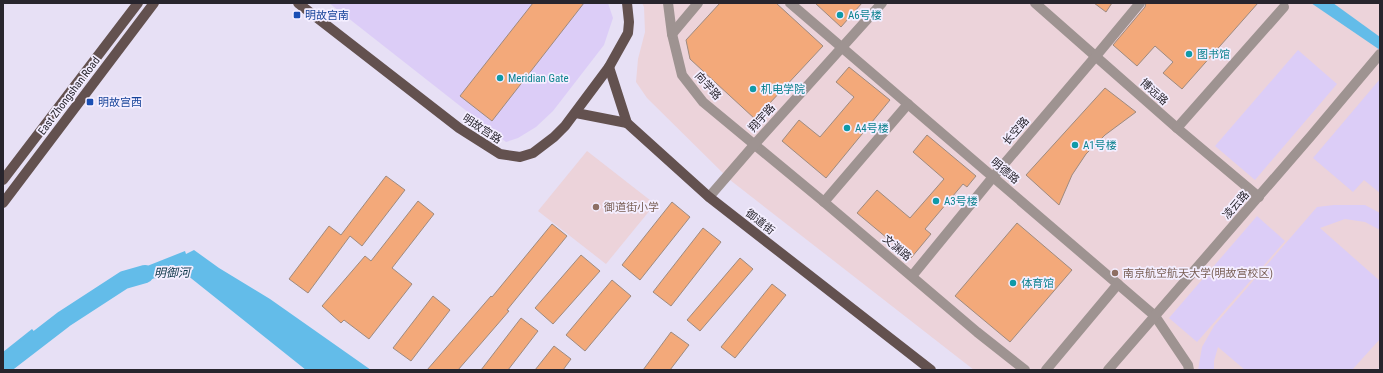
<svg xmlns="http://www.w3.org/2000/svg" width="1383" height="373" viewBox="0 0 1383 373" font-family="'Roboto Condensed','Noto Sans SC',sans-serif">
	<rect width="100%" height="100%" fill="#e7e0f5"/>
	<!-- education -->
	<g fill="#ecd3da">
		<path d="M642,3H1380V366L1377,370H974L730,180L647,98L636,82L638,59L645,32L644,7Z"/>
		<path d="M587,151L655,204L606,264L538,211Z"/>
	</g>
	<!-- green -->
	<g fill="#dccdf7">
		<path d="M329,3H608L613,18L604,45L553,111L536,127L518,138L506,142Z"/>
		<path d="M1298,50L1337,84L1255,180L1215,146Z"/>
		<path d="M1380,79V193L1364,180L1353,192L1313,158Z"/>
		<path d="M1334,205H1365L1380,213V230L1365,222L1345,219L1320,228L1380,281V339L1352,370H1245L1218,347L1214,361V370H1198L1202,347L1214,326L1317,207Z"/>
		<path d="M1257,216L1285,241L1197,342L1169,318Z"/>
	</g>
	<!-- water -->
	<g fill="#63bce9">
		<path d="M1311,3H1333L1380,37V50Z"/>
		<path d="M194,250L219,268L270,299L371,370H306L187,275C166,275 143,279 124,288L122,276L185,251L186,254Z"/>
		<path d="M32,329L43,342L12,370H3V352Z"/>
	</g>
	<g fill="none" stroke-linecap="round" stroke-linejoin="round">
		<!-- river -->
		<path stroke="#63bce9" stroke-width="18" d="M3,366L64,319L124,280L145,274"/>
	</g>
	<!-- building -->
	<g fill="#f3a97a" stroke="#9e8a7f">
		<path d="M533,3H584L492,121L460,96Z"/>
		<path d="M720,3H776L823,46L755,119L690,59L686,40Z"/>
		<path d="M815,3H862L841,27Z"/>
		<path d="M1094,3H1112L1106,12Z"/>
		<path d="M1146,3H1258L1182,89L1163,73L1173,62L1155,46L1137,66L1113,45L1145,7Z"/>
		<path d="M849,67L890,100L826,178L782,141L799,120L820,137L854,97L836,82Z"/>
		<path d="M1105,88L1136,112L1105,135L1086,154L1072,175L1059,205L1026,175Z"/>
		<path d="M927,135L976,176L967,187L963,184L925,229L931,234L911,258L857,213L877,190L910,218L944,179L913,152Z"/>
		<path d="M386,176L405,190L362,246L350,236L308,293L289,279L329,226L341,235Z"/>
		<path d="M418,201L434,214L392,268L412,284L369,339L344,320L341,323L322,306L365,256L371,261Z"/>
		<path d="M672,202L690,217L640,280L622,265Z"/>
		<path d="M1017,223L1072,270L1010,342L955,296Z"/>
		<path d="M552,224L567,236L507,310L509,311L458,370H427L491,296L492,297Z"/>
		<path d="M703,228L721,242L671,306L653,292Z"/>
		<path d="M581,255L600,271L553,324L535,308Z"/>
		<path d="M740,258L753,269L700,331L687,320Z"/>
		<path d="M612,280L631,296L585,351L566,335Z"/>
		<path d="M772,284L786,295L735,358L721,347Z"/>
		<path d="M433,296L450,310L411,361L393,348Z"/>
		<path d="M521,318L538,331L508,370H481Z"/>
		<path d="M671,332L689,345L670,370H643Z"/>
		<path d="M554,346L571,359L563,370H535Z"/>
	</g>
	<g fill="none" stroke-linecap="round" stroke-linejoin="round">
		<!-- minor -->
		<g stroke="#9e9391" stroke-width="10">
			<path d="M668,3L672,34L682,75L703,102L824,202L977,332L1025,370"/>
			<path d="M790,3L1155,316L1188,365L1189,370"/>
			<path d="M1035,3L1177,128L1259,197"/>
			<path d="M672,34L698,3"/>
			<path d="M1177,128L1284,7"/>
			<path d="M709,197L754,145L882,3"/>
			<path d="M824,202L908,104"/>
			<path d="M912,276L993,177L1096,56L1140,3"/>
			<path d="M1046,370L1118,284"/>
			<path d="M1108,370L1311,136L1380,54"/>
		</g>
		<!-- major -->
		<g stroke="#63514f" stroke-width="10">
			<path d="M298,3L459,128L500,154L520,157L533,153L554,137L565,126L609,67L628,33L629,22L627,3"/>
			<path d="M609,67L627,123L709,197L931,370"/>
			<path d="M576,113L627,123"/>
			<path d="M3,180L138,3"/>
			<path d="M3,203L154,3"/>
		</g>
	</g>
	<!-- markers -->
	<g fill="#1a4fb4" stroke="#f4eeff" stroke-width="1.5">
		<rect x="293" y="11" width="8" height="8" rx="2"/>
		<rect x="86" y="98" width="8" height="8" rx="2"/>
	</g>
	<g fill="#0f9aa8" stroke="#f4eeff" stroke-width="1.5">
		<circle cx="840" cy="15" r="4"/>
		<circle cx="1189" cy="54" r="4"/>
		<circle cx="500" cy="78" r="4"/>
		<circle cx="753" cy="89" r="4"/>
		<circle cx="847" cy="128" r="4"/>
		<circle cx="1075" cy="145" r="4"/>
		<circle cx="936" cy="201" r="4"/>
		<circle cx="1013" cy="283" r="4"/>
	</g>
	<g fill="#8d6e63" stroke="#f4eeff" stroke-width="1.5">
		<circle cx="596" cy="207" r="4"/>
		<circle cx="1115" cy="273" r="4"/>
	</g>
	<g text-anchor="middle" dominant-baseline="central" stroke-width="3.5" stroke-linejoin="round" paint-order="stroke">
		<!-- transit labels -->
		<g font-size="11" fill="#164399" stroke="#f4eeff" text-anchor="start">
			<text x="305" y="15">明故宫南</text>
			<text x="98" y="102">明故宫西</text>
		</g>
		<!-- culture labels -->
		<g font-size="11" fill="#0d838f" stroke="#f4eeff" text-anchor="start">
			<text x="848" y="15">A6号楼</text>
			<text x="1197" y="54">图书馆</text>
			<text x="508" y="78">Meridian Gate</text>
			<text x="761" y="89">机电学院</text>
			<text x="855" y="128">A4号楼</text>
			<text x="1083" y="145">A1号楼</text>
			<text x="944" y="201">A3号楼</text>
			<text x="1021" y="283">体育馆</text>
		</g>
		<!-- street labels -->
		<g font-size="11" fill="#28252d" stroke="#f4eeff">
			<text transform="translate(708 86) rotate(48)">向学路</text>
			<text transform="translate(1154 92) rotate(42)">博远路</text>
			<text transform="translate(69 96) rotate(-53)">East Zhongshan Road</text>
			<text transform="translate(762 118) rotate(-48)">翔宇路</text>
			<text transform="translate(482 129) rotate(33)">明故宫路</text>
			<text transform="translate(1016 131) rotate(-49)">长空路</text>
			<text transform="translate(1005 171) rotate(40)">明德路</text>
			<text transform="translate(1236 205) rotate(-49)">凌云路</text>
			<text transform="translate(760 222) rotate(38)">御道街</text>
			<text transform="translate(897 248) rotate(40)">文渊路</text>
		</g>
		<!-- education labels -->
		<g font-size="11" fill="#785e54" stroke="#f4eeff" text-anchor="start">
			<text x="604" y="207">御道街小学</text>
			<text x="1123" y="273">南京航空航天大学(明故宫校区)</text>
		</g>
		<!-- water labels -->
		<g font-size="12" font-style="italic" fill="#0e3749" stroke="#f4eeff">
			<text transform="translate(172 273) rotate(-1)">明御河</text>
		</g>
	</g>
	<!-- border -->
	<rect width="1383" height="373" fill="none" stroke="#28252d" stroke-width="8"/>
</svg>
